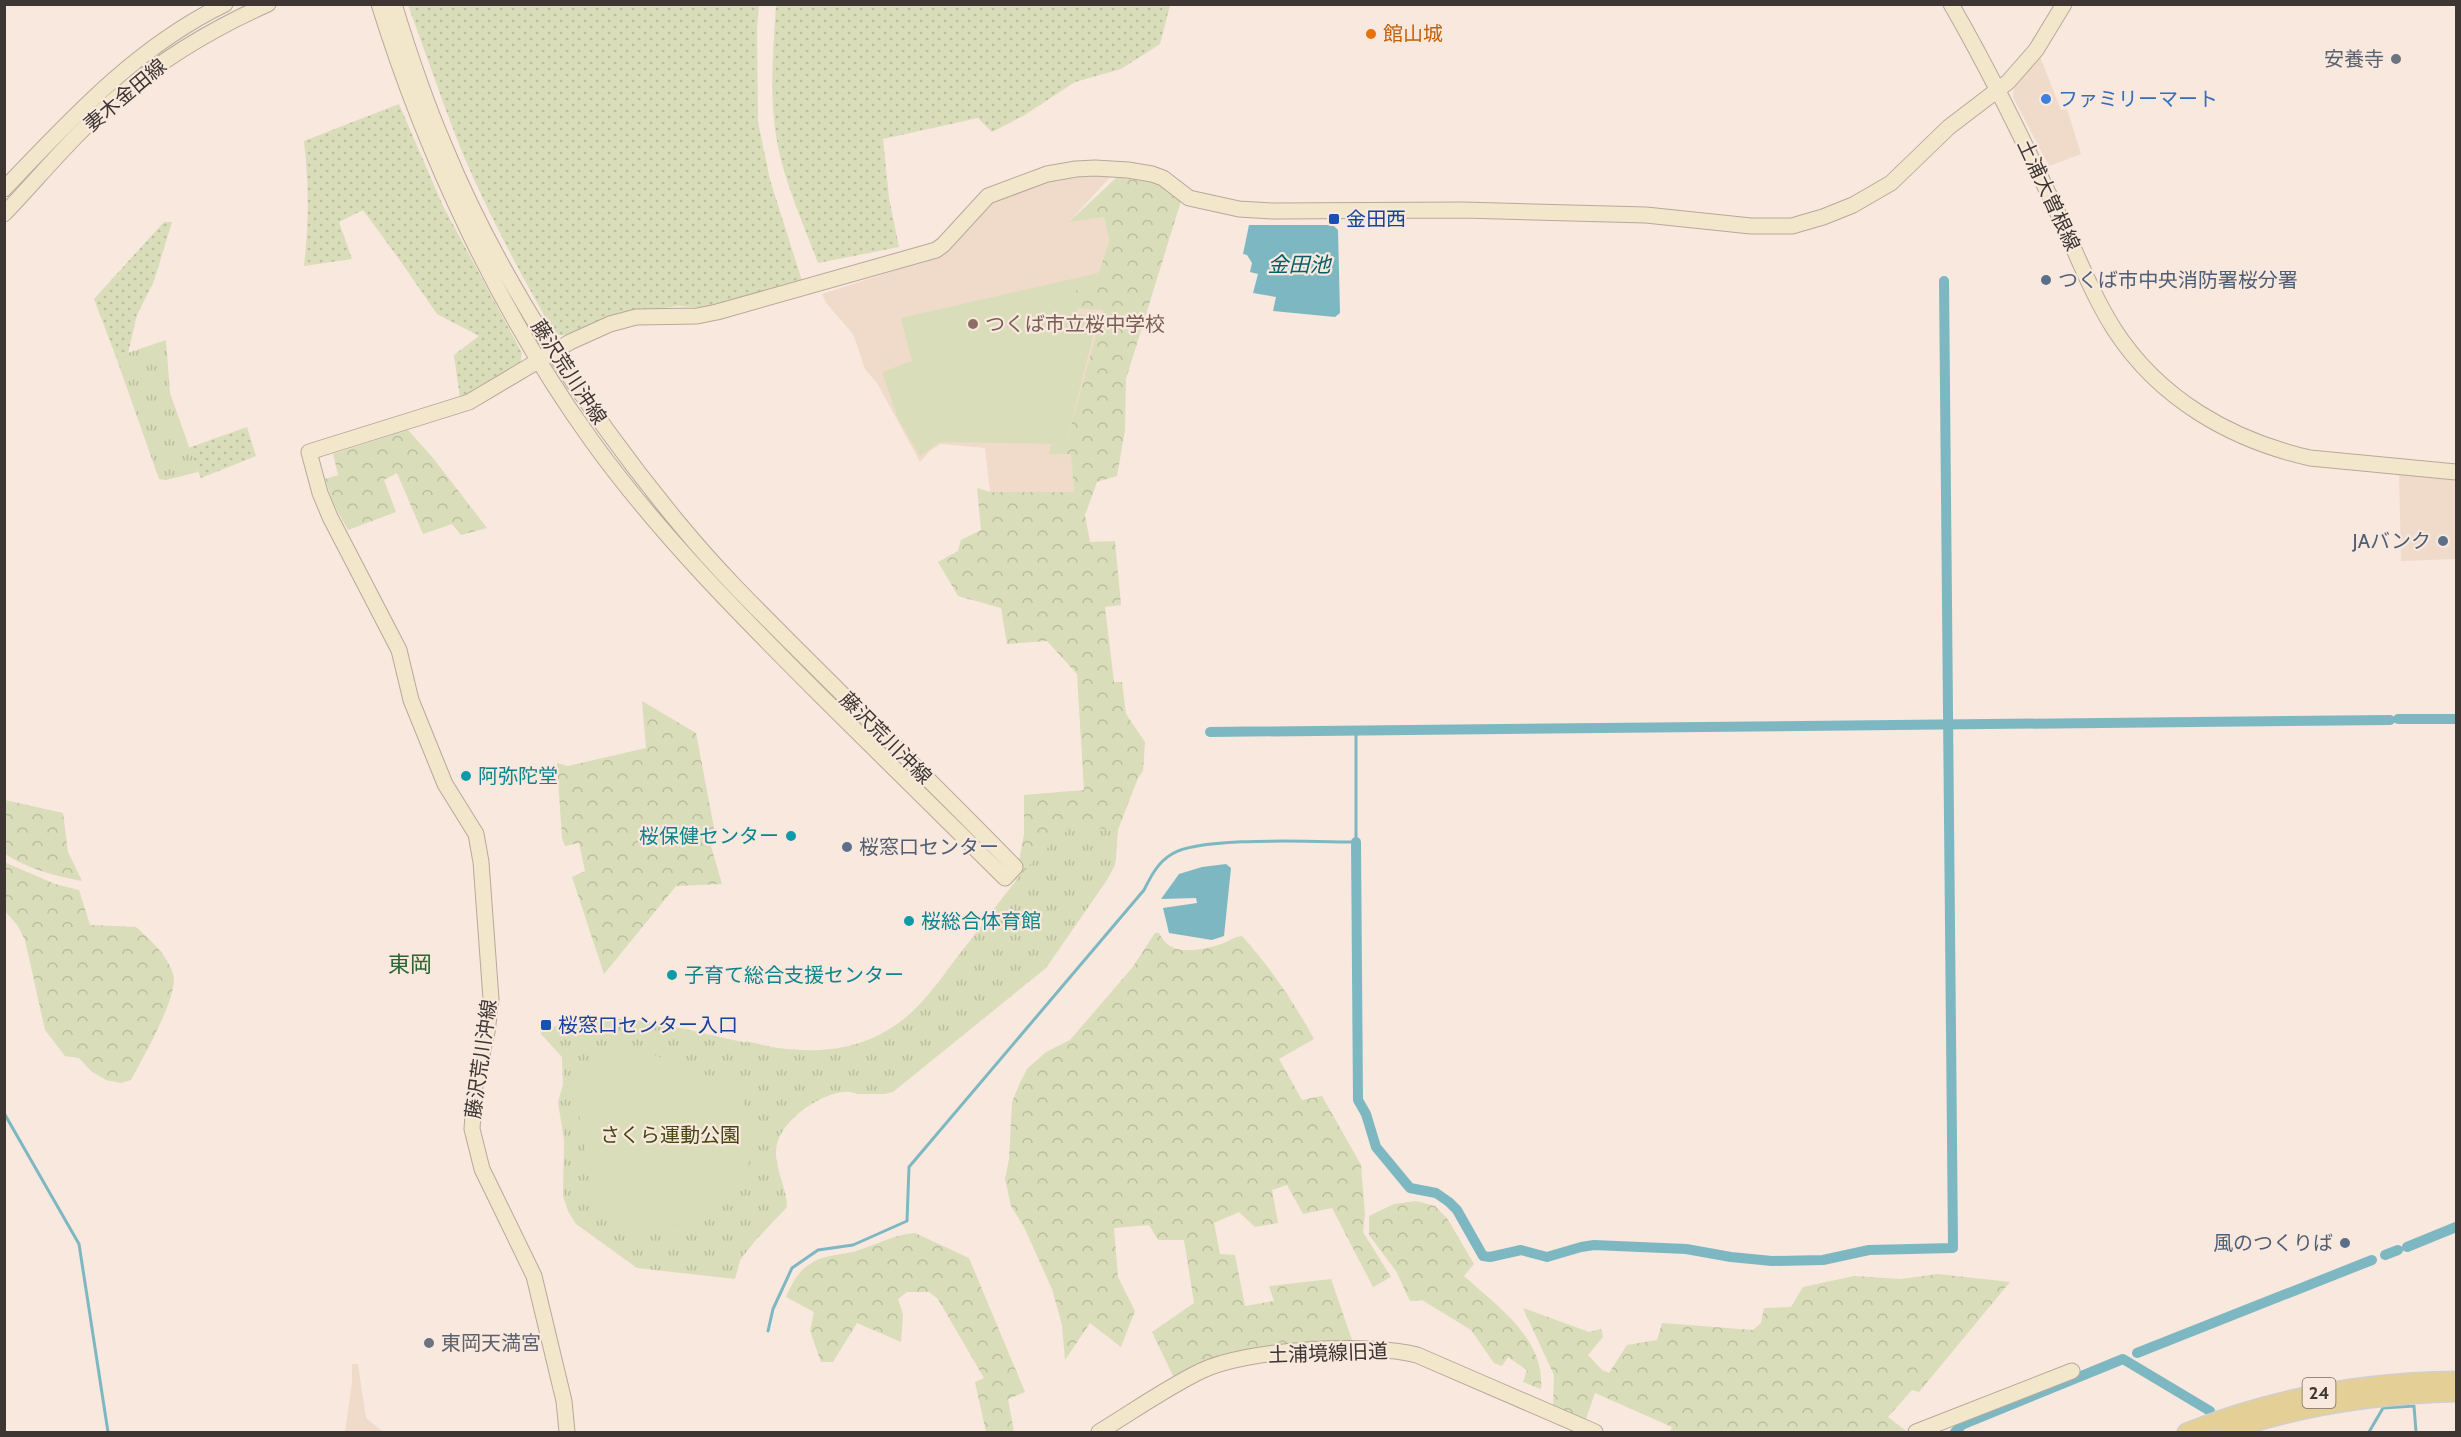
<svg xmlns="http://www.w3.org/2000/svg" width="2461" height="1437" viewBox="0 0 2461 1437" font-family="Cabin,'Noto Sans JP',sans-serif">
	<defs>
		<pattern id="grass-dots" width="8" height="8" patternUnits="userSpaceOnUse" patternTransform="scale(1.5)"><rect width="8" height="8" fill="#d9ddb9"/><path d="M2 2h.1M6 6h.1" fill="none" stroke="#bbbea0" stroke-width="1.8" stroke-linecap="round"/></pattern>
		<pattern id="forest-crowns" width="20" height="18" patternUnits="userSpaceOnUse" patternTransform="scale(1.5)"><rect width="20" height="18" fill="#d9ddb9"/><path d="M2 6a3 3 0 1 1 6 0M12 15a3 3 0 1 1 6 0" fill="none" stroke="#bbbea0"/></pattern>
		<pattern id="park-tufts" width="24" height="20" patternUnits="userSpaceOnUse" patternTransform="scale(1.5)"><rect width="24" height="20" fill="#d9ddb9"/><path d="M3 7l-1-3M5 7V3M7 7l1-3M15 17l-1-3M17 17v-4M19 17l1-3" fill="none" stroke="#bbbea0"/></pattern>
	</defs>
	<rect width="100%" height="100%" fill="#f8e8dd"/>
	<!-- built -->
	<g fill="#f0dbcb">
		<path d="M2039,54L2061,110L2067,109L2081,154L2049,166L2013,97L2014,83Z"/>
		<path d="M1080,175H1112L1070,221L1104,217L1109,241L1097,278L1103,309L1071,446L1074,492H990L985,448L941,444L931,450L920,462L877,383L865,369L853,334L826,303L822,294L943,255L994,201L1048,181Z"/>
		<path d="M2399,473L2456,477V559L2401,561Z"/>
		<path d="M352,1364H358L366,1418L383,1432H345L352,1383Z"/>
	</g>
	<!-- grass -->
	<g fill="url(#grass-dots)">
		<path d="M408,5H759L757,28L758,122L770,180L803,284L700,308L679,306L641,311L567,336L555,334C522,277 491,219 465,159C444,108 427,56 408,5Z"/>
		<path d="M776,5V4L1170,5L1160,44L1121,69L1075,82L1023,116L992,132L978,118L883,139L889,198L899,247L818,263C801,217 778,169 774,119C770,82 774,42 776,5Z"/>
		<path d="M399,104L443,206L522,353L520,367L460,398L454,355L479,336L437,314L399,259L363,210L339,222L352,259L304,266C309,222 309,185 304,141Z"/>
		<path d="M164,222H172L154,281L137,315L128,353L116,357L94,299Z"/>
		<path d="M247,427L256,456L201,478L188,448Z"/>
	</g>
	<!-- forest -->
	<g fill="url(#forest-crowns)">
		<path d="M1117,177L1160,184L1181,201L1126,379L1125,430L1117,476L1097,482L1085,515L1090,542L1115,541L1121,605L1105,607L1114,682H1122L1126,714L1145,742L1143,771L1138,778L1117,832L1116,860L1108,876L886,1094H858L820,1084L742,1057L746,1041L792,1052L817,1051L850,1048L871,1042L899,1026L920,1007L1014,889L1024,834V795L1084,790L1077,674L1047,641L1007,644L1001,608L958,596L938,562L958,551L961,540L981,530L977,488L990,492H1074L1071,454H1049L1052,444H1066L1103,310L1074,308L1075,290L1097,278L1109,241L1104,217L1069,222Z"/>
		<path d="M408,430L433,458L487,528L461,535L452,524L423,534L397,473L384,480L396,512L348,530L333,503L325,479L338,475L333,454Z"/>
		<path d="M642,701L696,733L714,828L708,836L722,884L676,886L604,974L572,877L585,871L579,843L565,846L562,838L557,763L568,766L646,748Z"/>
		<path d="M5,800L63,813L68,852L82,881C55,876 28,869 5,854Z"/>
		<path d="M4,862L55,884L79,890L90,925L136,927C151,941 167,954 173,974C180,994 142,1059 131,1080L121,1083L106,1080L91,1071L79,1058L65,1056L45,1030L25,940L18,926L5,911Z"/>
		<path d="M1155,933H1159C1162,938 1165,944 1172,947C1185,954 1211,948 1224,943C1231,940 1234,937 1242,936C1271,968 1293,1001 1314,1039L1279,1059L1302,1100L1322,1096L1361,1165L1365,1214L1363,1232L1391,1277L1373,1287L1332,1208L1303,1214L1287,1185L1272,1190L1278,1223L1255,1227L1239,1212L1214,1223L1220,1254L1235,1255L1245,1306L1274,1301L1269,1286L1331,1279L1353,1343L1175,1380L1152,1332L1194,1303L1184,1240H1158L1149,1225L1114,1228L1118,1277L1135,1311L1121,1347L1090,1323L1065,1360L1062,1325L1052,1289L1024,1227L1011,1206L1005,1179L1009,1159L1012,1102L1019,1085L1027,1069L1046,1052L1070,1040L1132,968Z"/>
		<path d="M1416,1201L1435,1206L1447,1218L1474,1264L1464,1276C1498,1307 1545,1338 1541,1389L1523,1382L1527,1370L1508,1357L1502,1366L1494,1363L1471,1330L1422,1300L1410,1301L1396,1271L1369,1235V1216L1394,1204Z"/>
		<path d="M915,1233L969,1258L1025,1392L1008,1399L1014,1432H986L975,1382L984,1378L938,1299L929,1292H907L898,1299L903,1314L901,1342L857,1323L833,1362H821L810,1331L814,1312L786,1297C790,1287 798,1272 807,1266C821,1255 835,1256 852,1252C874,1247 892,1234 915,1233Z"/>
		<path d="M1938,1274L2010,1282L1919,1392L1912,1390L1888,1417L1906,1431L1901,1432H1670L1672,1427L1595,1393L1586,1419L1581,1420L1553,1406L1554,1375L1523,1308L1589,1332L1601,1329L1603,1337L1588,1355L1602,1370L1609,1373L1627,1345L1657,1340L1662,1323L1753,1330L1761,1323L1764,1308L1791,1307L1803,1287L1854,1276L1901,1279Z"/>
	</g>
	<!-- park -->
	<g fill="url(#park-tufts)">
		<path d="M166,340L170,393L198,472L166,480L159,479L116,357Z"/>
		<path d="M1072,826L1118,830L1115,865L1107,880L1046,968L893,1092C876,1097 860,1090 843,1092C817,1095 775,1124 776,1153C776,1171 787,1189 787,1207L755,1241L740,1260L735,1279L637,1268L576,1224L568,1211L563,1196L564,1140L558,1102L563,1085L562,1057L540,1033C548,1030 557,1025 565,1023C673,997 796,1093 894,1026C922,1008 941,978 961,952C986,921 1010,885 1038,856C1049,846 1061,836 1072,826Z"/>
	</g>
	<!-- pitch -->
	<g fill="#d9ddb9">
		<path d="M1098,273L1097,278L1075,291L1074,307L1077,308V314L1098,316L1066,444L940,442L920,456L898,419L882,372L912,361L901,318Z"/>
		<path d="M615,1040L732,1085L749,1112L753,1133L752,1154L745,1175L730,1196L697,1223L664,1227L631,1226L612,1214L593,1197L572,1073Z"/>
	</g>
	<!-- water -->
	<g fill="#7db8c2">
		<path d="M1249,225H1333L1338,230L1340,313L1335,317L1273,311L1276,297L1253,293L1258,274L1250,272L1252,263L1247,255L1243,254Z"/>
		<path d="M1226,864L1231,868L1224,936L1212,940L1169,933L1163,908L1197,903L1196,898L1161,899L1179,874L1202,867Z"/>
	</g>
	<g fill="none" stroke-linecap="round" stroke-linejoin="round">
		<!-- stream -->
		<g stroke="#7db8c2" stroke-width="3">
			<path d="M4,1113L79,1244L108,1432"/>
			<path d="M768,1331L773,1309L792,1268L818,1250L853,1245L907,1221L909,1167L1144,890C1151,876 1158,862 1172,854C1201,836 1317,842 1356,842V731"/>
			<path d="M2369,1432L2383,1408L2414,1406L2416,1432"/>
		</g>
		<!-- canal -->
		<g stroke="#7db8c2" stroke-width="10">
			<path d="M2398,719H2456"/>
			<path d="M1210,732L2390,720"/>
			<path d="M1356,842L1358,1100L1366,1114L1376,1147L1410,1188L1436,1193L1449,1202L1457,1210L1483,1256L1490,1257L1521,1250L1547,1257L1581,1247L1594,1245L1686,1249L1731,1257L1772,1261L1823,1260L1869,1250L1953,1248L1944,281"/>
			<path d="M2407,1247L2456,1227"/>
			<path d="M2385,1255L2398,1250"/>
			<path d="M2137,1353L2372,1260"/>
			<path d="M1955,1432L1962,1425L1971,1421L2123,1359L2210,1411"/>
		</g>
		<!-- secondary casing -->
		<g stroke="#b7a89d" stroke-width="17">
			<g id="secondary">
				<path d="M379,4C426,155 499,312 592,441C659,534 741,616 822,697C883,757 944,818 1005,878L1015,867C945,795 872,724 801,653C760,612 719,572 682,527C591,418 499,279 445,147C425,101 409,53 394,4"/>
				<path d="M1951,4C1989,70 2022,138 2055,207C2074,247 2090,291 2114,329C2159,399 2231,440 2310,458L2456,472"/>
				<path d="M4,189C71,119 136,47 225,4"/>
				<path d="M4,214C42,174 78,130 120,95C165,57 214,28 268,4"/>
				<path d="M567,1432L564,1401L534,1276L482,1169L472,1129L475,1086L487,1032L491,999L481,862L476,834L445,784L411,700L399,650L330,517L320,493L309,452L469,402L570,342L610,324L636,317L697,316L717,312L936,250L943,245L988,196L1047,174L1076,169L1095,168L1128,170L1152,174L1163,178L1189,198L1239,209L1273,211L1463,210L1646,215L1751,226H1792L1823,217L1853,205L1891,183L1949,127L2008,82L2036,50L2064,4"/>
				<path d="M1099,1432C1132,1412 1166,1388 1201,1371C1246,1349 1368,1342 1417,1355L1595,1432"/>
				<path d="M1916,1432L2072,1371"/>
			</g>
		</g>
		<!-- primary casing -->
		<g stroke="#d0cfce" stroke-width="19">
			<g id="primary">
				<path d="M2186,1432C2272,1397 2364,1381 2456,1380"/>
				<path d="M2226,1432C2301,1406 2377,1395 2456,1393"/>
			</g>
		</g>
		<!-- secondary -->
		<use href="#secondary" stroke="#f2e7ca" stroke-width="15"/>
		<!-- primary -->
		<use href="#primary" stroke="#e4d096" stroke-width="16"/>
	</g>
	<!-- markers -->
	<circle fill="#e8710a" stroke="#f8e8dd" stroke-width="2" cx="1371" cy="34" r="6"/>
	<g fill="#6b7280" stroke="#f8e8dd" stroke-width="2">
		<circle cx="2396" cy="59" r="6"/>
		<circle cx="429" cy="1343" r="6"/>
	</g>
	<circle fill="#3f7fe0" stroke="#f8e8dd" stroke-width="2" cx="2046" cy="99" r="6"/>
	<g fill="#1a4fb4" stroke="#f8e8dd" stroke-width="2">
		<rect x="1328" y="213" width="12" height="12" rx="3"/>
		<rect x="540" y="1019" width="12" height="12" rx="3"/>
	</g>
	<g fill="#5c6f8a" stroke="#f8e8dd" stroke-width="2">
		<circle cx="2046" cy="280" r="6"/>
		<circle cx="2443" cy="541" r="6"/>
		<circle cx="847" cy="847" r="6"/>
		<circle cx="2345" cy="1243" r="6"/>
	</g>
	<circle fill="#8d6e63" stroke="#f8e8dd" stroke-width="2" cx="973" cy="324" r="6"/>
	<g fill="#0f9aa8" stroke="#f8e8dd" stroke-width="2">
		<circle cx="466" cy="776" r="6"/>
		<circle cx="791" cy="836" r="6"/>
		<circle cx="909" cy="921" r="6"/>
		<circle cx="672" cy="975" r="6"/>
	</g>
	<g text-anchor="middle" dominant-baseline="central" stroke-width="4.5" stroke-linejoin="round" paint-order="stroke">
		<!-- shield labels -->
		<rect fill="#f8e8dd" stroke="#756b65" stroke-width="1.5" x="2302.5" y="1378" width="33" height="30" rx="4.5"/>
		<g font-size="18" font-weight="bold" fill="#3d3632">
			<text x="2319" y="1393">24</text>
		</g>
		<!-- food labels -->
		<g font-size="20" fill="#c56008" stroke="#f8e8dd" text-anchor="start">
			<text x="1383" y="34">館山城</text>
		</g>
		<!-- worship labels -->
		<g font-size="20" fill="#5b616d" stroke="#f8e8dd" text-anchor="end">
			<text x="2384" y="59">安養寺</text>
			<text x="441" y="1343" text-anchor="start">東岡天満宮</text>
		</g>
		<!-- street labels -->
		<g font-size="20" fill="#3d3632" stroke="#f8e8dd">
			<text transform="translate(125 95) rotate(-40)">妻木金田線</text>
			<text transform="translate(2049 195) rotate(65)">土浦大曽根線</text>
			<text transform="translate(569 372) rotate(57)">藤沢荒川沖線</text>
			<text transform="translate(886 738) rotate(45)">藤沢荒川沖線</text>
			<text transform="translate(481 1059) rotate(-82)">藤沢荒川沖線</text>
			<text transform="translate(1328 1353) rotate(-2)">土浦境線旧道</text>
		</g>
		<!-- shop labels -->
		<g font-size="20" fill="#366cbe" stroke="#f8e8dd" text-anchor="start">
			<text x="2058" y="99">ファミリーマート</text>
		</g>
		<!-- transit labels -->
		<g font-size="20" fill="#164399" stroke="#f8e8dd" text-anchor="start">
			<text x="1346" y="219">金田西</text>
			<text x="558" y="1025">桜窓口センター入口</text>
		</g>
		<!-- service labels -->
		<g font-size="20" fill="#4e5e75" stroke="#f8e8dd" text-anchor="start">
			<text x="2058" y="280">つくば市中央消防署桜分署</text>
			<text x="2431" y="541" text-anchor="end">JAバンク</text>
			<text x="859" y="847">桜窓口センター</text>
			<text x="2333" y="1243" text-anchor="end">風のつくりば</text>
		</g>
		<!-- education labels -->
		<g font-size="20" fill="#785e54" stroke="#f8e8dd" text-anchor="start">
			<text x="985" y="324">つくば市立桜中学校</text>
		</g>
		<!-- culture labels -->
		<g font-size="20" fill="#0d838f" stroke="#f8e8dd" text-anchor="start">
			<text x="478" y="776">阿弥陀堂</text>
			<text x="779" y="836" text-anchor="end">桜保健センター</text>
			<text x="921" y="921">桜総合体育館</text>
			<text x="684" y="975">子育て総合支援センター</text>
		</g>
		<!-- park labels -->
		<g font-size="20" fill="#454812" stroke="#f8e8dd">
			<text x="670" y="1135">さくら運動公園</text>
		</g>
		<!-- water labels -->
		<g font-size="21" font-style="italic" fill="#055d68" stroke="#f8e8dd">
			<text x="1299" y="264">金田池</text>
		</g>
		<!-- quarter labels -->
		<g font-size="22" fill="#2b6532" stroke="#f8e8dd">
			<text x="410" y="964">東岡</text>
		</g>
	</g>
	<!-- border -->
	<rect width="2461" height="1437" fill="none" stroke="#3d3632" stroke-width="12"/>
</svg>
